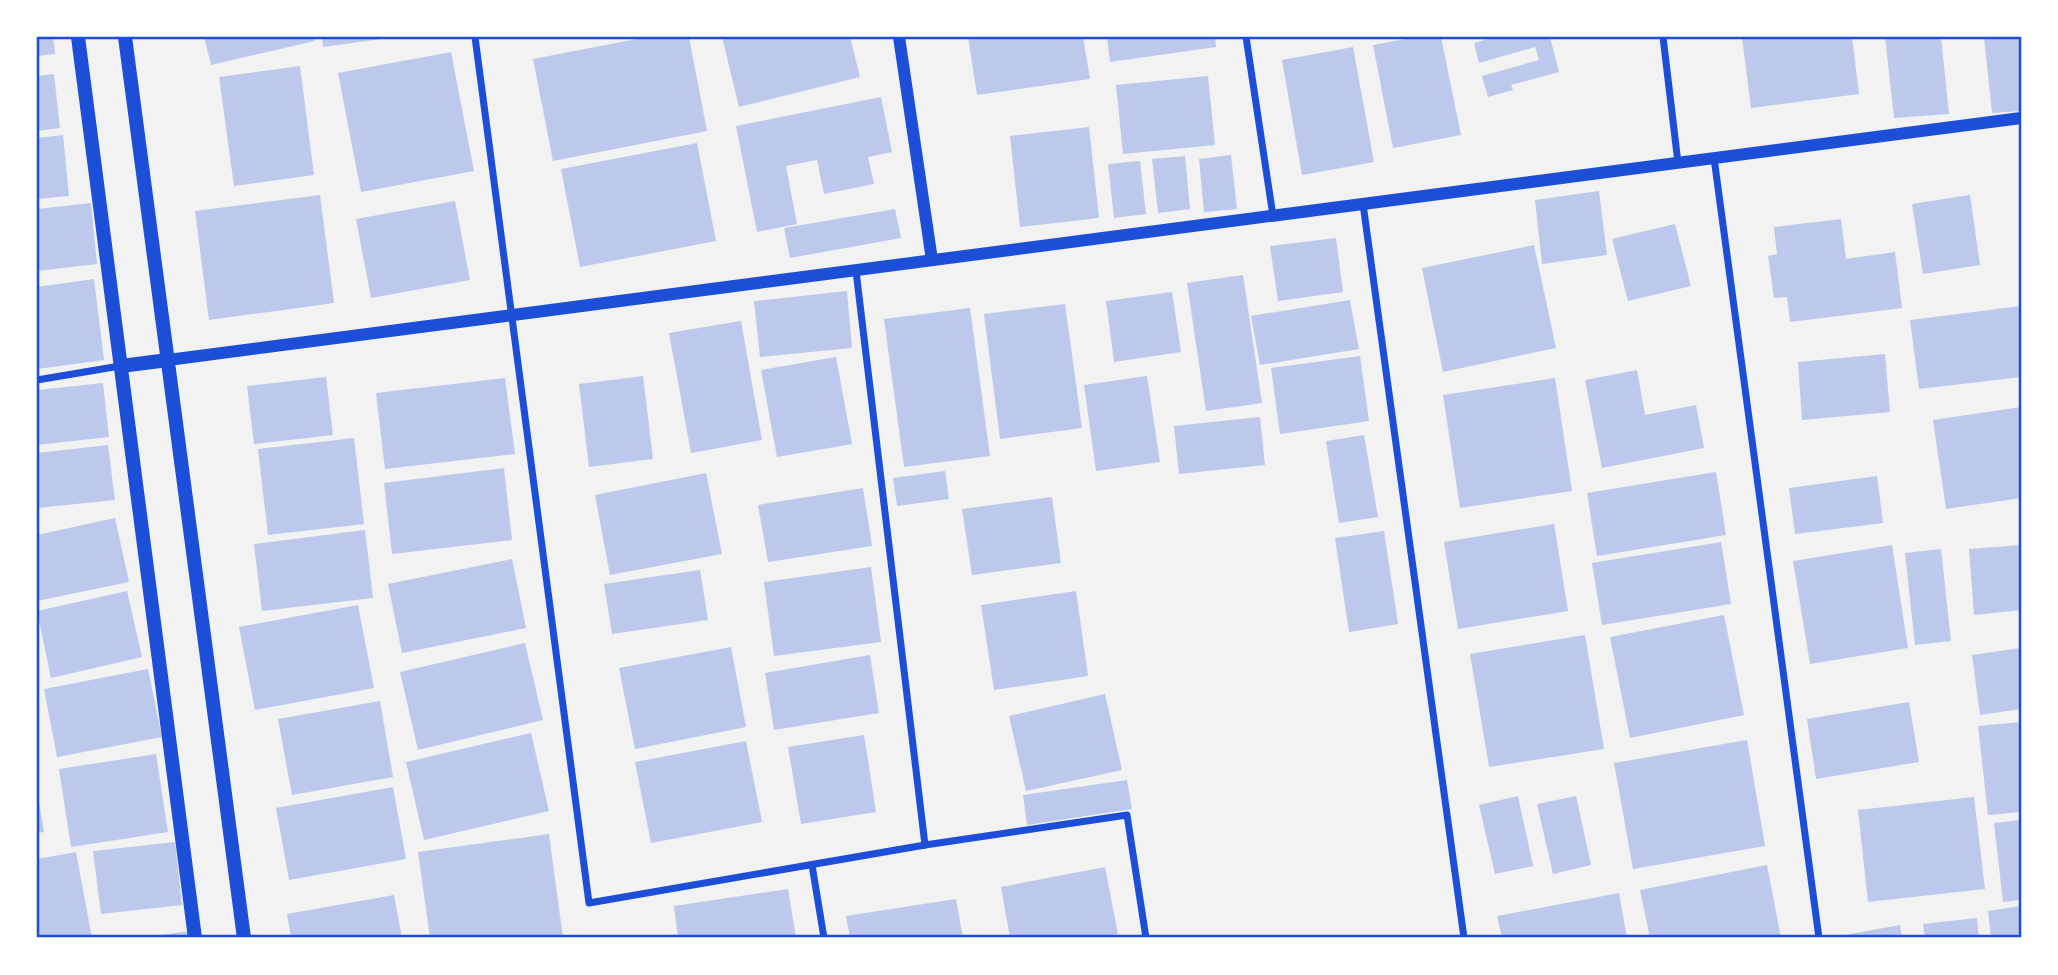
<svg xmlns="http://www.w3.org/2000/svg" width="2058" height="975" viewBox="0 0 2058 975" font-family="'DejaVu Sans',sans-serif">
	<rect width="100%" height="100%" fill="#f2f2f2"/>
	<!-- building -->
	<g fill="#bdc9ec">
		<path d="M37,37H53L55,54L37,56Z"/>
		<path d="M204,37H314L315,41L211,65Z"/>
		<path d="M322,37H389V38L323,47Z"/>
		<path d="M647,37H689L707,131L553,161L533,59Z"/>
		<path d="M722,37H850L860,77L739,107Z"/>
		<path d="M968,37H1083L1090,79L977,95Z"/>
		<path d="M1107,37H1215L1216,47L1110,62Z"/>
		<path d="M1416,37H1441L1461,135L1393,148L1373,45Z"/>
		<path d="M1495,37H1550L1559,72L1511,85L1513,90L1488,97L1482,76L1539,60L1535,47L1479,63L1474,43Z"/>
		<path d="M1742,37H1852L1859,94L1751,108Z"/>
		<path d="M1885,37H1941L1949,114L1894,118Z"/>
		<path d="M1984,37H2021V111L1992,113Z"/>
		<path d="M1353,47L1374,162L1302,175L1282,60Z"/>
		<path d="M451,52L474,171L361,192L338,73Z"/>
		<path d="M300,66L314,175L234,186L219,77Z"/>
		<path d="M54,74L60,128L37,131V76Z"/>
		<path d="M1208,76L1215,145L1123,154L1116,85Z"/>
		<path d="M881,97L892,152L868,157L874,184L824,194L817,160L786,166L797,224L757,232L736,126Z"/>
		<path d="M1089,127L1099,218L1020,227L1010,136Z"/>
		<path d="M63,135L69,196L37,199V138Z"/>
		<path d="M697,143L716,241L580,267L561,169Z"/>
		<path d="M1231,155L1237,209L1204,212L1199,159Z"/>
		<path d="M1185,156L1190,209L1158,213L1152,159Z"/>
		<path d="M1140,161L1146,214L1114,218L1108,164Z"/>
		<path d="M1599,191L1607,255L1542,264L1535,200Z"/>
		<path d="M320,195L334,303L209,320L195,211Z"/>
		<path d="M1970,195L1980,265L1923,274L1912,204Z"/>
		<path d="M455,201L470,280L371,298L356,219Z"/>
		<path d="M91,203L97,264L37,271V209Z"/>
		<path d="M895,209L901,238L790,258L784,228Z"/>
		<path d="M1841,219L1846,259L1895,252L1902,308L1790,322L1787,297L1774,298L1768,256L1777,254L1774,227Z"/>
		<path d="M1675,224L1691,286L1628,301L1612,239Z"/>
		<path d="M1336,238L1343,292L1278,301L1270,246Z"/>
		<path d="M1534,245L1556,348L1443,372L1422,268Z"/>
		<path d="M1243,275L1262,403L1206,411L1187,283Z"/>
		<path d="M94,279L104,360L37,369V287Z"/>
		<path d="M847,291L852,348L760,357L754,301Z"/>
		<path d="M1172,292L1181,352L1114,362L1106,301Z"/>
		<path d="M1350,300L1359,349L1260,365L1251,316Z"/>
		<path d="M1065,304L1082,428L1000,439L984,314Z"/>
		<path d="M2021,306V377L1919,389L1910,320Z"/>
		<path d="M970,308L990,456L904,467L884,319Z"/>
		<path d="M741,321L762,440L691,453L669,333Z"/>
		<path d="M1885,354L1890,412L1802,420L1798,362Z"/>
		<path d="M1360,356L1369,421L1280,434L1271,368Z"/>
		<path d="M836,357L852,444L777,457L761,370Z"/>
		<path d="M1637,370L1645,415L1696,405L1704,448L1602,468L1585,380Z"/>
		<path d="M643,376L653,459L589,467L579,384Z"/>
		<path d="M1147,376L1160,462L1096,471L1084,385Z"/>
		<path d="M326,377L333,435L254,444L247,386Z"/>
		<path d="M505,378L515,454L385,469L376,393Z"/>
		<path d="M1555,378L1572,491L1460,508L1443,395Z"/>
		<path d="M103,383L109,437L37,445V390Z"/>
		<path d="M2021,407V498L1946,509L1933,420Z"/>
		<path d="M1260,417L1265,465L1179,474L1174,426Z"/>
		<path d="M1364,435L1378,517L1339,523L1326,441Z"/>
		<path d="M354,438L364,524L268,535L258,449Z"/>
		<path d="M108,445L115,500L37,508V453Z"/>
		<path d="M504,468L512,540L392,554L384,483Z"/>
		<path d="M945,471L949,499L897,506L893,478Z"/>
		<path d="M1716,472L1726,535L1597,556L1587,493Z"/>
		<path d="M706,473L722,554L610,575L595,495Z"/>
		<path d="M1877,476L1883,523L1795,534L1789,488Z"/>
		<path d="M863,488L872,546L768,562L758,505Z"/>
		<path d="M1052,497L1061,563L972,575L962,509Z"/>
		<path d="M115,518L129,582L37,601V535Z"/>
		<path d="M1554,524L1568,611L1458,629L1444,542Z"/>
		<path d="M365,530L373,598L262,611L254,544Z"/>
		<path d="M1384,531L1398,624L1349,632L1335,538Z"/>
		<path d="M1721,542L1731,604L1602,625L1592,563Z"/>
		<path d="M1892,545L1908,648L1810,664L1793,561Z"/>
		<path d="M2021,545V610L1974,615L1969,549Z"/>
		<path d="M1941,549L1951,641L1915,645L1905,553Z"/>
		<path d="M512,559L526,628L402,653L388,584Z"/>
		<path d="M871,567L881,642L774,656L764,582Z"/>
		<path d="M700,570L708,620L612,634L604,584Z"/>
		<path d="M127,591L142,657L51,678L37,611Z"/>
		<path d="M1076,591L1088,676L994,690L981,605Z"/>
		<path d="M358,605L374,688L255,710L239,627Z"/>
		<path d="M1724,615L1744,715L1630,738L1610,637Z"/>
		<path d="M1585,635L1604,749L1489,767L1470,654Z"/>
		<path d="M525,643L543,720L418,750L400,672Z"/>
		<path d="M731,647L746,727L635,749L619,668Z"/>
		<path d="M2021,648V709L1980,715L1972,655Z"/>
		<path d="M870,655L879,713L774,730L765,673Z"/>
		<path d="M148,669L162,737L57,757L44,689Z"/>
		<path d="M1105,694L1122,770L1026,791L1009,716Z"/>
		<path d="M380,701L393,777L292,795L278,719Z"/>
		<path d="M1909,702L1919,762L1816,779L1807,719Z"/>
		<path d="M2021,722V812L1988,815L1978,726Z"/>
		<path d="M531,733L549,811L424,840L406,762Z"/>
		<path d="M864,735L876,812L801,824L788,747Z"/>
		<path d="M1747,740L1765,846L1633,869L1614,763Z"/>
		<path d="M746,741L762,822L651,843L635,762Z"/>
		<path d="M156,754L168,832L71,847L59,769Z"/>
		<path d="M1127,780L1132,809L1027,825L1023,795Z"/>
		<path d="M393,787L406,859L289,880L276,808Z"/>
		<path d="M38,796L44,832L37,833V797Z"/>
		<path d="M1518,796L1533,866L1495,874L1479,805Z"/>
		<path d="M1576,796L1591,865L1553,874L1537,804Z"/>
		<path d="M1974,797L1985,889L1868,902L1858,810Z"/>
		<path d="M2021,820V900L2003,902L1994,823Z"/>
		<path d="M549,834L563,938H430L418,852Z"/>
		<path d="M175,842L182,905L101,914L93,851Z"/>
		<path d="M76,852L92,938H37V859Z"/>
		<path d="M1767,865L1781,938H1650L1640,890Z"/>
		<path d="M1105,867L1118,934L1094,938H1010L1001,887Z"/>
		<path d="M788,889L796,938H678L674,906Z"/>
		<path d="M1619,893L1627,938H1502L1497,916Z"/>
		<path d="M394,895L402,938H291L287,914Z"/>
		<path d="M956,899L963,938H850L846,916Z"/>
		<path d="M2021,906V938H1991L1988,911Z"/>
		<path d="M1977,918L1979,938H1925L1923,924Z"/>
		<path d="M1900,925L1902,938H1840L1839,936Z"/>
		<path d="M190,931L191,938H146V937Z"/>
	</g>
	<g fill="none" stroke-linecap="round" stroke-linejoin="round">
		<!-- minor -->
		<g stroke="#1d4ed8" stroke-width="7">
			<path d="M475,37L589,903L925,845L1127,815L1146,938"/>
			<path d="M1246,37L1273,216"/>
			<path d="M1663,37L1678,163"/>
			<path d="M1714,158L1819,938"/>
			<path d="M1363,204L1464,938"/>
			<path d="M856,271L925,845"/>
			<path d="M37,380L120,366"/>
			<path d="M812,865L824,938"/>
		</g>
		<!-- tertiary -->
		<g stroke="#1d4ed8" stroke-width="12">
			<path d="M899,37L932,260"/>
			<path d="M168,360L2021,118"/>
		</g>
		<!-- secondary -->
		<g stroke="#1d4ed8" stroke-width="14">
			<path d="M78,37L195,938"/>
			<path d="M125,37L244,938"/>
			<path d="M121,366L168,360"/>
		</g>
	</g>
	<!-- border -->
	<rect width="2058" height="975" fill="none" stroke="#ffffff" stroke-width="77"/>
	<rect x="38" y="38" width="1982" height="898" fill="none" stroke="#1d4ed8" stroke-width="2.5"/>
</svg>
